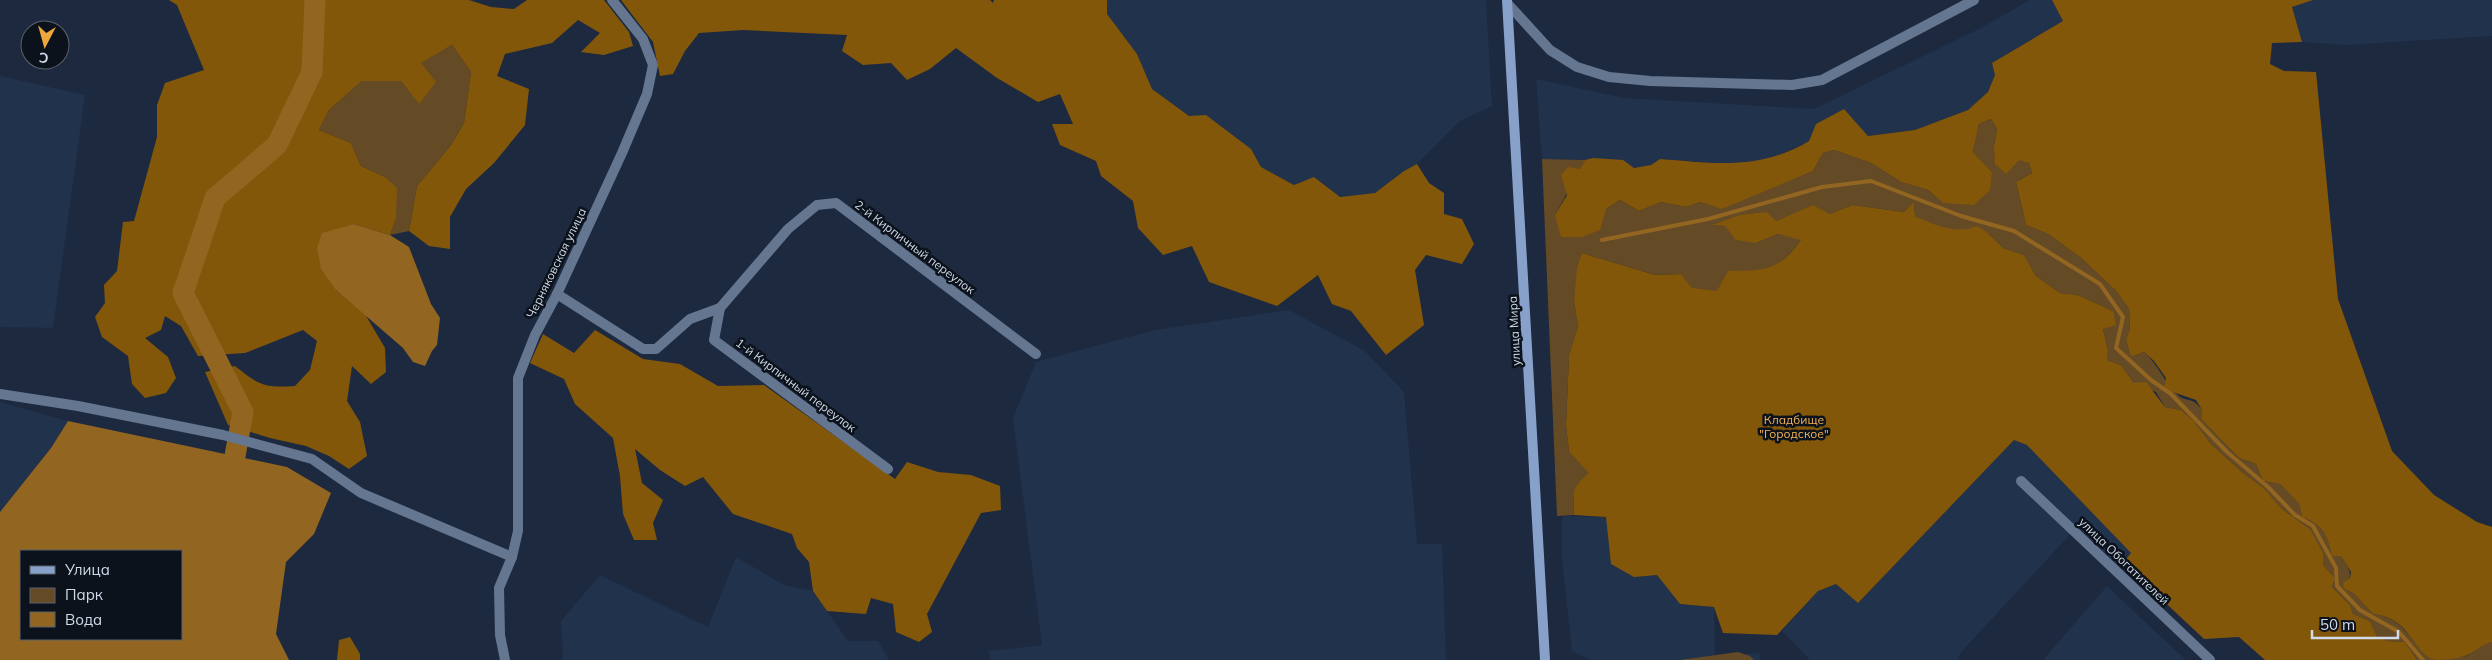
<svg xmlns="http://www.w3.org/2000/svg" width="2492" height="660" viewBox="0 0 2492 660" font-family="Mulish,sans-serif">
	<rect width="100%" height="100%" fill="#1d293e"/>
	<!-- built -->
	<g fill="#21324c">
		<path d="M1107,0H1486L1492,106L1460,121L1417,164L1404,171L1375,193L1340,197L1314,177L1294,185L1261,167L1251,149L1189,116L1152,89L1137,54L1107,14Z"/>
		<path d="M2030,0H2052L2063,21L1992,63L1995,75L1988,92L1968,110L1915,130L1868,136L1844,109L1816,124L1809,141L1768,160L1732,164L1660,159L1651,165L1634,168L1593,158L1585,160L1542,159L1536,79L1624,98L1814,109L1983,27Z"/>
		<path d="M2313,0H2492V36L2346,45L2302,42L2292,7Z"/>
		<path d="M0,76L85,95L53,328L0,327Z"/>
		<path d="M1289,310L1365,351L1404,392L1417,544H1442L1446,660H990L989,651L1042,645L1013,418L1036,362L1155,330Z"/>
		<path d="M0,402L68,421L51,448L0,512Z"/>
		<path d="M2014,440L2027,445L2132,553L2123,563L2116,564L2078,526L1962,651L1958,660H1810L1782,631L1818,591L1836,584L1858,603Z"/>
		<path d="M1562,516L1606,517L1634,576L1657,575L1680,604L1714,607L1715,656L1759,653L1761,660H1591L1572,651L1562,558Z"/>
		<path d="M736,557L784,585L813,591L848,641H878L889,660H563L561,621L600,575L708,627Z"/>
		<path d="M2107,586L2160,636L2186,660H2043Z"/>
	</g>
	<!-- green -->
	<g fill="#654a26">
		<path d="M452,45L471,72L464,123L451,145L417,186L409,231L390,235L396,219L385,177L361,166L351,143L319,130L329,110L362,81H401L419,103L420,63Z"/>
		<path d="M1991,119L1997,129L1994,146L2029,163L2032,173L2016,182L2026,225L2048,234L2081,258L2116,291L2129,309L2130,328L2126,340L2131,357L2144,352C2158,364 2165,384 2179,396C2189,403 2192,396 2202,410V420L2239,458L2256,464L2263,481L2280,484L2299,504L2302,517C2323,525 2327,534 2332,555L2341,556C2350,571 2354,573 2344,589L2353,593L2373,614C2407,618 2409,645 2436,660H2417L2405,642L2388,641L2377,636L2370,621L2353,614L2350,605L2332,587L2335,578L2323,565L2310,529L2282,509L2264,488L2243,473L2211,444L2194,421L2181,410L2165,407L2156,392L2134,383L2121,365L2107,360L2108,351L2103,329L2113,311L2078,295L2060,293L2036,276L2024,255L2003,248L1988,233L1944,229L1915,216L1914,203L1904,212L1853,205L1829,214L1792,215L1776,221L1714,225L1725,226L1756,243L1778,234L1802,239C1776,272 1767,271 1728,272L1717,292L1692,289L1681,274L1655,275L1582,253L1574,302L1578,326L1569,357L1566,425L1569,452L1590,473L1573,497L1574,515L1557,516L1542,159L1585,160L1555,215L1606,209L1620,200L1639,211L1661,202L1686,207L1701,202L1753,194L1813,171L1823,153L1834,150L1871,163L1901,182L1928,190L1943,203L1992,172L1973,152L1979,124Z"/>
		<path d="M2488,642H2492V660H2440L2467,656Z"/>
		<path d="M1738,652L1750,656L1754,660H1680Z"/>
	</g>
	<!-- forest -->
	<g fill="#83570a">
		<path d="M169,0H469L491,7L514,9L527,0H604L629,32L633,46L604,55L581,52L600,33L578,20L552,43L505,54L497,76L529,89L525,125L494,163L466,189L450,217V249L429,246L409,231L417,186L451,145L464,123L471,72L452,45L421,63L436,82L419,104L401,81H362L329,110L319,130L351,143L361,166L385,177L397,188L396,219L390,235L354,224L336,290L365,314L385,348L386,372L371,384L352,366L347,401L360,422L367,456L349,469L329,456L306,446L270,438L228,425L205,372L235,366C259,385 264,388 295,386L310,370L317,341L303,330L245,353L198,356L181,326L165,316L161,330L145,338L168,357L176,378L166,393L145,398L132,384L128,356L102,337L95,317L105,303L104,285L117,271L123,222L134,221L157,137V105L165,83L204,70L177,5Z"/>
		<path d="M621,0H990L993,3L994,0H1107V14L1137,54L1152,89L1189,116L1206,115L1251,149L1261,167L1294,185L1314,177L1340,197L1375,193L1404,171L1417,164L1429,183L1444,193V214L1462,219L1474,244L1462,264L1426,255L1415,270L1424,325L1386,355L1351,311L1332,304L1318,275L1277,306L1209,282L1192,246L1163,255L1138,228L1133,201L1101,176L1096,161L1060,145L1052,124H1073L1060,94L1038,102L997,78L956,48L930,69L907,80L891,63L863,65L842,51L847,35L743,30L699,33L685,51L673,74L660,76L653,42Z"/>
		<path d="M2052,0H2313L2292,7L2302,42L2272,43L2270,64L2284,71L2316,72L2338,299L2392,451L2434,495L2477,522L2492,527V642C2483,644 2476,651 2468,655C2461,658 2445,660 2437,660C2413,657 2413,618 2373,614L2353,593L2344,589L2343,583L2350,578L2351,572L2341,556H2332C2327,534 2323,525 2302,517L2299,504L2280,484L2263,481L2256,464L2239,458L2202,420V410L2196,400L2164,389L2166,378L2154,361L2144,352L2131,357L2126,340L2130,328L2129,309L2116,291L2081,258L2048,234L2026,225L2016,182L2032,173L2029,163L2019,160L2006,174L1995,164L1994,146L1997,129L1991,119L1979,124L1973,152L1992,172L1990,190L1974,205L1943,203L1928,190L1901,182L1871,163L1834,150L1823,153L1813,171L1722,209L1701,202L1686,207L1661,202L1639,211L1620,200L1606,209L1600,230L1582,237H1561L1555,215L1567,195L1561,175L1568,167L1580,169L1585,160L1593,158L1623,160L1634,168L1651,165L1660,159C1716,163 1758,171 1809,141L1816,124L1844,109L1868,136L1915,130L1968,110L1988,92L1995,75L1992,63L2063,21Z"/>
		<path d="M1914,202L1915,216C1936,225 1955,235 1977,226L1988,233L2003,248L2024,255L2036,276L2060,293L2078,295L2113,311L2116,325L2103,329L2108,351L2107,360L2121,365L2134,383L2146,382L2165,407L2181,410L2194,421L2211,444L2243,473L2264,488L2282,509L2310,529L2323,553V565L2335,578L2332,587L2350,605L2353,614L2370,621L2377,636L2388,641L2405,642L2417,660H2265L2239,637L2204,639L2123,563L2131,553L2027,445L2014,440L1858,603L1836,584L1818,591L1777,635L1723,633L1714,607L1680,604L1657,575L1634,577L1611,564L1606,517L1574,515C1573,492 1571,488 1589,473L1569,452L1566,425L1569,356L1578,326L1574,302L1577,268L1582,253L1655,275L1681,274L1692,288L1717,291L1728,271C1765,271 1778,271 1801,240L1778,234L1756,243L1736,240L1725,226L1712,225L1740,215L1767,212L1776,221L1813,205L1829,214L1853,205L1904,212Z"/>
		<path d="M595,330L643,359L680,364L718,386L764,385L895,479L907,462L938,472L971,475L1000,486L1001,510L981,513L927,614L932,632L919,642L896,632L893,604L871,598L866,614L827,611L813,591L809,562L797,548L792,534L733,514L703,477L685,486L660,470L635,449L642,483L663,500L653,523L657,540H634L623,514L620,476L613,438L575,404L564,379L530,363L543,334L574,353Z"/>
		<path d="M350,637L360,654V660H337L339,640Z"/>
	</g>
	<!-- water -->
	<g fill="#926520" fill-rule="evenodd">
		<path d="M354,224L390,235L409,247L431,304L440,318L437,345L432,351L425,366L413,362L403,348L336,290L321,269L317,248L322,233Z"/>
		<path d="M68,421L287,467L331,493L314,534L286,562L276,634L289,660H0V512L51,448ZM21,551H181V639H21Z"/>
	</g>
	<g fill="none" stroke-linecap="round" stroke-linejoin="round">
		<!-- stream -->
		<path stroke="#926520" stroke-width="4" d="M1602,240L1708,219L1822,187L1871,181L1961,216L2014,231L2100,284L2123,317L2116,348L2151,380L2171,394L2227,452L2268,487L2295,515L2313,526L2336,568L2337,586L2360,610L2399,632L2423,660"/>
		<!-- river -->
		<path stroke="#926520" stroke-width="21" d="M235,456L243,412L183,293L215,198L277,145L312,72L315,0"/>
		<!-- street -->
		<g stroke="#657690" stroke-width="10">
			<path d="M1508,4L1550,50L1577,67L1609,77L1650,81L1792,85L1822,80L1974,0"/>
			<path d="M557,294L643,349H656L690,319L720,308L788,229L817,205L836,203L1036,354"/>
			<path d="M720,308L714,340L888,469"/>
			<path d="M0,394L78,406L223,435L312,459L361,493L512,557"/>
			<path d="M2021,481L2210,660"/>
			<path d="M505,660L500,635L499,588L512,557L518,531V378L535,335L557,294L622,153L647,94L653,65L643,39L612,0"/>
		</g>
		<!-- secondary -->
		<path stroke="#87a1cb" stroke-width="10" d="M1507,0L1545,660"/>
	</g>
	<g text-anchor="middle" dominant-baseline="central" stroke-width="5" stroke-linejoin="round" paint-order="stroke">
		<!-- street labels -->
		<g font-size="12" fill="#d1dae8" stroke="#0c121b">
			<text transform="translate(915 247) rotate(37)">2-й Кирпичный переулок</text>
			<text transform="translate(556 263) rotate(-64)">Черняковская улица</text>
			<text transform="translate(1514 331) rotate(-93)">улица Мира</text>
			<text transform="translate(796 385) rotate(37)">1-й Кирпичный переулок</text>
			<text transform="translate(2124 561) rotate(44)">улица Обогатителей</text>
		</g>
		<!-- park labels -->
		<g font-size="12" fill="#f4b358" stroke="#0c121b">
			<text x="1794" y="419">Кладбище<tspan x="1794" dy="14">"Городское"</tspan></text>
		</g>
	</g>
	<!-- legend -->
	<rect x="20" y="550" width="162" height="90" fill="#0c121b" stroke="#5b626d"/>
	<rect x="30" y="566" width="25" height="8" fill="#87a1cb" stroke="#5b626d"/>
	<text x="65" y="575" font-size="15" fill="#d1dae8">Улица</text>
	<rect x="30" y="588" width="25" height="15" fill="#654a26" stroke="#5b626d"/>
	<text x="65" y="600" font-size="15" fill="#d1dae8">Парк</text>
	<rect x="30" y="612" width="25" height="15" fill="#926520" stroke="#5b626d"/>
	<text x="65" y="625" font-size="15" fill="#d1dae8">Вода</text>
	<!-- north arrow -->
	<g transform="translate(45 45) rotate(186)"><circle r="24" fill="#0c121b" stroke="#5b626d"/>
	<path d="M0-4L9 19L0 12L-9 19Z" fill="#eea73d"/>
	<text y="-8" font-size="14" font-weight="bold" text-anchor="middle" fill="#d1dae8">С</text>
	</g>
	<!-- scale -->
	<path d="M2312 630v8h86v-8" fill="none" stroke="#d1dae8" stroke-width="2.5"/>
	<text x="2320" y="630" font-size="15" fill="#d1dae8" stroke="#0c121b" stroke-width="4" paint-order="stroke">50 m</text>
</svg>
